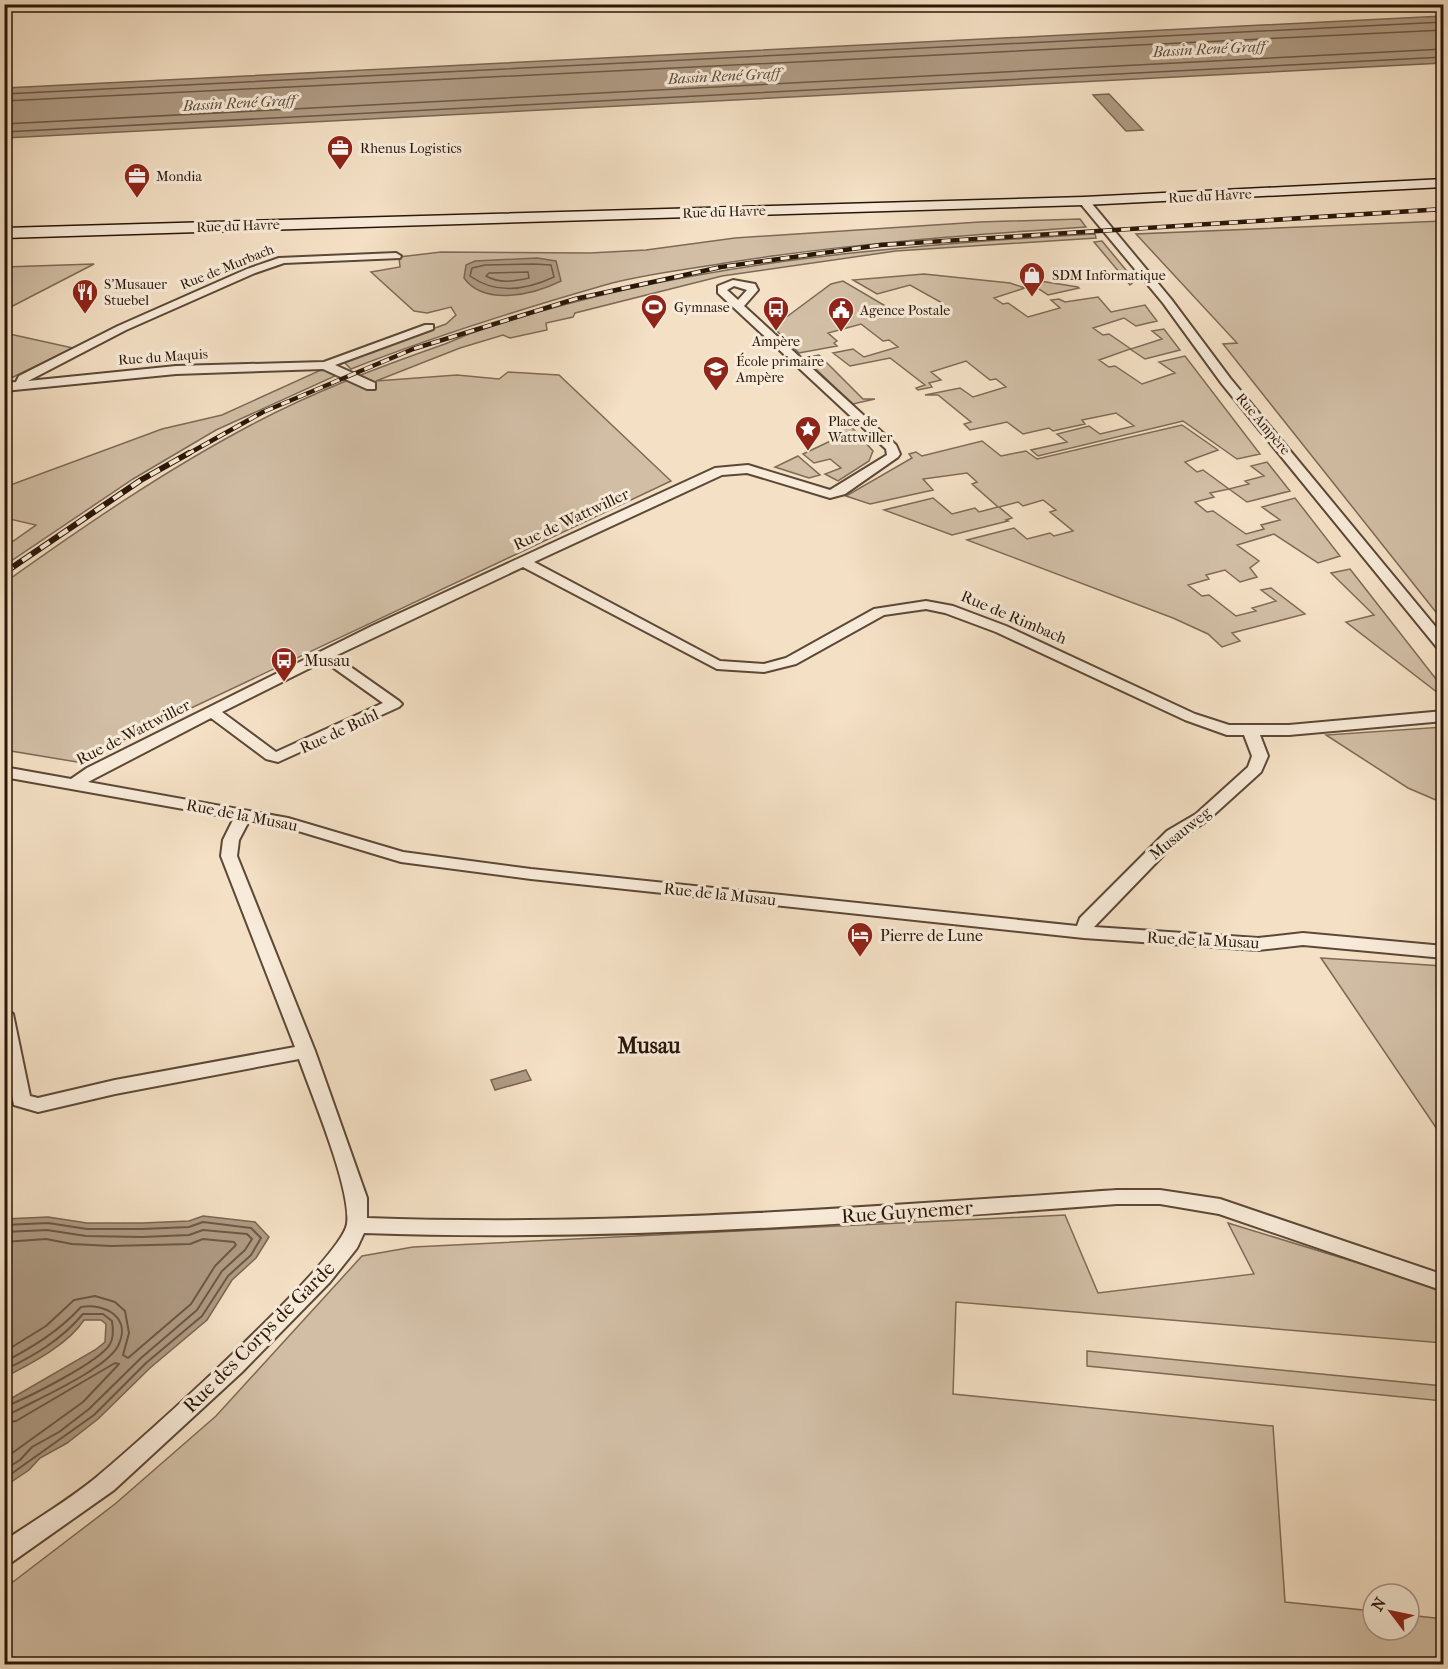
<svg xmlns="http://www.w3.org/2000/svg" width="1448" height="1669" viewBox="0 0 1448 1669" font-family="'IM FELL French Canon',serif">
	<rect width="100%" height="100%" fill="#f4e0c5"/>
	<filter id="stains"><feTurbulence type="fractalNoise" baseFrequency=".00333" numOctaves="4"/><feColorMatrix values="0 0 0 0 .2 0 0 0 0 .09 0 0 0 0 .02 0 0 0 .5 -.17"/></filter>
	<radialGradient id="worn" r=".72"><stop offset=".6" stop-color="#630" stop-opacity="0"/><stop offset="1" stop-color="#630" stop-opacity=".3"/></radialGradient>
	<!-- green -->
	<g fill="#d1bea5" stroke="#7d6a56" stroke-width="1.5">
		<path d="M1080,219L1086,227C965,235 845,244 725,263C685,270 644,274 605,285C518,310 434,336 351,369L343,361L446,324L456,315L451,307L427,313L414,311L371,272L400,267L399,257L441,252L590,253L646,250L735,238L980,222Z"/>
		<path d="M1443,221V621L1223,344L1237,343L1136,234Z"/>
		<path d="M1095,234L1096,238L896,251L722,276L575,313L573,317L546,323L547,330L510,338L503,335L460,348L376,381L457,375L499,379L508,372L559,375L671,481L77,762L5,750L4,583C84,526 164,471 251,425C313,392 379,367 445,344C456,340 467,334 478,331C676,263 887,246 1095,234Z"/>
		<path d="M1102,241L1135,281L1130,285L1094,242Z"/>
		<path d="M94,264L5,310V267Z"/>
		<path d="M924,274L1010,283L1025,288L994,298L1003,304L1008,303L1028,317L1060,308L1051,300L1059,299L1065,302L1098,297L1111,312L1145,305L1157,321L1136,326L1124,318L1093,328L1103,335L1109,334L1131,349L1162,339L1152,331L1164,329L1180,350L1145,359L1130,349L1099,360L1109,367L1115,366L1142,384L1175,373L1159,362L1185,356L1260,454L1237,459L1183,421L1038,456L1031,450L1067,442L1057,434L1089,426L1100,434L1134,426L1116,413L1082,420L1085,424L1053,431L1049,428L1023,434L1007,422L970,430L964,424L971,422L938,395H925L960,388L973,397L1006,387L996,379L990,380L966,361L931,372L941,380L929,383L932,387L918,390L916,388L925,385L890,358L850,366L833,353L853,349L864,357L898,347L889,340L883,341L861,324L828,333L837,341L834,343L837,346L799,353L773,327L831,284L843,281L887,307L904,308L911,313L944,304L910,285L877,294L853,280Z"/>
		<path d="M1027,279L1078,287L1079,288L1048,295L1025,280Z"/>
		<path d="M5,333L73,348L5,381Z"/>
		<path d="M819,355L863,399H875L853,404L804,358Z"/>
		<path d="M323,369L335,376L216,430L133,479L5,565V547L36,525L5,518V487L162,429L222,415Z"/>
		<path d="M840,420H845L873,451L869,461L838,481L825,474L841,468L830,459L814,463L803,454L839,437L830,429Z"/>
		<path d="M1182,425L1218,450L1185,462L1197,472L1203,470L1229,489L1249,484L1245,481L1264,476L1251,466L1267,462L1290,491L1247,502L1229,489L1210,493L1214,497L1195,502L1207,512L1213,511L1246,534L1264,529L1261,525L1280,520L1262,507L1295,498L1340,556L1318,563L1274,534L1237,545L1259,561L1250,568L1257,577L1240,582L1225,570L1206,575L1209,579L1188,585L1202,596L1209,595L1236,616L1256,611L1252,608L1276,601L1261,590L1271,588L1305,614L1232,633L1240,641L1222,647L1208,634L1173,618L967,540L1014,528L1027,539L1050,533L1054,536L1073,531L1050,512L1056,510L1043,500L1023,506L1018,502L999,507L1012,518L1006,520L1008,521L952,535L884,510L933,498L952,514L975,508L979,512L998,507L972,484L977,482L967,473L923,479L933,490L870,504L846,496L912,458L909,454L916,452L922,456L982,441L1001,456L1026,451L1037,459Z"/>
		<path d="M798,456L820,475L809,478L775,467Z"/>
		<path d="M1350,569L1443,688V692L1438,693L1346,622L1374,615L1331,573Z"/>
		<path d="M1443,727V803L1408,788L1326,735Z"/>
		<path d="M1321,958L1443,966V1138Z"/>
		<path d="M1065,1215L1098,1293L1254,1274L1228,1223L1443,1289V1343L956,1302L953,1394L1273,1426L1285,1602L1373,1611V1630H1409V1615L1443,1619V1664H5V1588L115,1504L216,1416L362,1256L413,1247Z"/>
		<path d="M1087,1351L1443,1386V1401L1087,1366Z"/>
	</g>
	<!-- water -->
	<g fill="#af9b84" stroke="#796652" stroke-width="1.5">
		<path d="M1443,16V63L5,138V88Z"/>
		<path d="M1109,94L1143,130L1126,131L1093,95Z"/>
		<path d="M537,258L556,261L561,281C535,294 485,307 464,278L466,265L475,261Z"/>
		<path d="M526,1070L531,1080L495,1090L491,1080Z"/>
		<path d="M203,1216L255,1222L269,1237L256,1258L232,1280L207,1320L150,1368L98,1419L67,1443L40,1458L29,1470L5,1486V1402L95,1350L105,1342L106,1324L101,1320H84C68,1345 30,1364 5,1377V1219L48,1217L87,1223H142L189,1221Z"/>
	</g>
	<g fill="none" stroke-linecap="round" stroke-linejoin="round">
		<!-- shore-far1 -->
		<g stroke="#6c5846" stroke-width="1.5">
			<path d="M4,94L1444,22"/>
			<path d="M4,101L1444,30"/>
			<path d="M4,124L1444,49"/>
			<path d="M4,132L1444,57"/>
			<path d="M534,264L551,265L554,277C526,290 496,295 470,276L472,268L485,265Z"/>
			<path d="M528,272L529,278C514,281 500,284 486,276L489,273Z"/>
		</g>
		<!-- shore -->
		<g stroke="#6c5846" stroke-width="2">
			<path d="M4,1225L48,1223L87,1229H142L189,1227L203,1222L251,1228L261,1238L251,1255L228,1276L202,1316L146,1363L94,1415L4,1479"/>
			<path d="M4,1232L47,1230L86,1236L142,1237L189,1235L203,1230L247,1234L252,1239L245,1250L222,1271L197,1310L141,1358L89,1409L59,1432L32,1447L20,1460L4,1470"/>
			<path d="M4,1242L46,1239L72,1244L111,1246L190,1244L203,1239L234,1242L236,1245L215,1266L191,1304L128,1358L123,1355L129,1333L125,1311L115,1302L95,1296L74,1300L46,1326L4,1352"/>
			<path d="M4,1362C33,1347 59,1331 81,1307C106,1303 132,1318 118,1346C105,1370 37,1399 12,1413L4,1414"/>
			<path d="M4,1370C34,1356 61,1340 83,1314H103L112,1321C113,1328 114,1338 110,1344C100,1362 25,1399 4,1407"/>
			<path d="M4,1423L16,1421L115,1363L119,1364L83,1402L4,1459"/>
		</g>
		<!-- minor casing -->
		<g stroke="#5c4836" stroke-width="4">
			<g id="minor">
				<path d="M1080,199H1088L1171,299L1230,378L1444,637V651L1439,650L1222,384L1163,303L1080,203Z"/>
				<path d="M396,253L401,256L400,258L284,263L255,273L126,330L28,381L176,366L324,362L425,325H433V329L335,365L375,383V389H367L323,369L176,374L4,391V383L16,382L19,376L118,326L247,269L279,258Z"/>
				<path d="M733,280L755,284L758,290L744,306L896,445L900,454L898,457L845,494L830,498L747,473L722,475L534,562L720,661L764,664L786,658L874,609L926,601L953,606L1006,626L1195,714L1229,725H1289L1444,711V721L1289,735H1260L1268,756L1261,772L1208,820L1179,839L1094,927L1258,938L1303,933L1444,946V958L1303,945L1258,950L1084,938L531,879L401,862L285,827L249,821L239,840L237,856L315,1051L367,1198V1218C617,1227 868,1207 1117,1190H1160L1220,1199L1444,1275V1291L1219,1214L1160,1204H1117C867,1223 615,1242 364,1233L357,1248L330,1282L242,1372L114,1490L12,1562L4,1565V1541C35,1520 69,1500 98,1476C137,1444 341,1261 347,1224C352,1190 312,1096 299,1059L115,1094L38,1112L14,1105L4,1057V1008L13,1014L30,1096L38,1098L115,1080L295,1047L221,856L223,840L234,818L4,777V767L71,779L87,768L372,626L715,468L748,465L830,490L887,455L886,449L718,293V286ZM734,286L747,290L738,300L727,290ZM523,567L717,669L764,672L796,664L884,615L926,609L945,613L996,632L1185,720L1227,735H1244L1252,756L1248,767L1196,814L1167,831L1080,918L1077,926L531,869L403,852L288,818L88,782L211,718L266,759L278,762L399,707L402,704L399,701L335,656ZM324,661L383,703L276,752L222,712Z"/>
			</g>
		</g>
		<!-- secondary casing -->
		<g stroke="#291607" stroke-width="3">
			<path id="secondary" d="M1444,179V187L1084,205L4,238V228L1084,197Z"/>
		</g>
		<!-- minor -->
		<use href="#minor" fill="#f8ebd9" fill-rule="evenodd"/>
		<!-- secondary -->
		<use href="#secondary" fill="#f8ebd9" fill-rule="evenodd"/>
		<!-- rail-far1 casing -->
		<g stroke="#291607" stroke-width="4.5">
			<path id="rail-far1" d="M186,455L263,412L413,349L575,299L721,267L881,245L1444,209"/>
		</g>
		<!-- rail casing -->
		<g stroke="#291607" stroke-width="6">
			<path id="rail" d="M4,573L141,480L189,453"/>
		</g>
		<!-- rail-far1 -->
		<use href="#rail-far1" stroke="#f8ebd9" stroke-width="3" stroke-dasharray="9" stroke-linecap="butt"/>
		<!-- rail -->
		<use href="#rail" stroke="#f8ebd9" stroke-width="4" stroke-dasharray="11" stroke-linecap="butt"/>
	</g>
	<!-- icons -->
	<defs>
		<g id="office-pin" transform="scale(1.35)"><path d="M0 17L-7.5 6A9.5 9.5 0 1 1 7.5 6Z" fill="#8f2418" stroke="#f8ebd9"/><path d="M-6-3h4V-5.5h4V-3h4V5H-6ZM-1-4.5V-3h2v-1.5ZM-6 0V1H6V0Z" fill="#fff"/></g>
		<g id="shop-pin" transform="scale(1.35)"><path d="M0 17L-7.5 6A9.5 9.5 0 1 1 7.5 6Z" fill="#8f2418" stroke="#f8ebd9"/><path d="M-5-2.5h2.3a2.7 3.5 0 0 1 5.4 0H5L5.5 6h-11ZM-1.5-2.5h3a1.5 2.3 0 0 0-3 0Z" fill="#fff"/></g>
		<g id="restaurant-pin" transform="scale(1.35)"><path d="M0 17L-7.5 6A9.5 9.5 0 1 1 7.5 6Z" fill="#8f2418" stroke="#f8ebd9"/><path d="M-5-6h1v4h1v-4h1v4h1v-4h1v5L-1.5 .5V6h-2V.5L-5-1ZM5-6V6H3V1.5H1.5Q1.5-4 5-6Z" fill="#fff"/></g>
		<g id="stadium-pin" transform="scale(1.35)"><path d="M0 17L-7.5 6A9.5 9.5 0 1 1 7.5 6Z" fill="#8f2418" stroke="#f8ebd9"/><path d="M0-5a6.5 5 0 1 0 0 10a6.5 5 0 1 0 0-10ZM-3.5-1.8h7v3.6h-7Z" fill="#fff"/></g>
		<g id="bus-pin" transform="scale(1.35)"><path d="M0 17L-7.5 6A9.5 9.5 0 1 1 7.5 6Z" fill="#8f2418" stroke="#f8ebd9"/><path d="M-5-6H5V4H4V6H2V4H-2V6H-4V4H-5ZM-3.5-4V0h7V-4ZM-3.5 1.2v1.5H-2V1.2ZM2 1.2v1.5H3.5V1.2Z" fill="#fff"/></g>
		<g id="civic-pin" transform="scale(1.35)"><path d="M0 17L-7.5 6A9.5 9.5 0 1 1 7.5 6Z" fill="#8f2418" stroke="#f8ebd9"/><path d="M-.6-6.5H3V-4.5H.6V-3L4-1V1h2V6H-6V1h2V-1L-.6-3ZM-1.2 2.5V6h2.4V2.5Z" fill="#fff"/></g>
		<g id="school-pin" transform="scale(1.35)"><path d="M0 17L-7.5 6A9.5 9.5 0 1 1 7.5 6Z" fill="#8f2418" stroke="#f8ebd9"/><path d="M0-5L7-2L0 1L-7-2ZM-4 1L0 2.5L4 1V4Q0 6-4 4Z" fill="#fff"/></g>
		<g id="sight-pin" transform="scale(1.35)"><path d="M0 17L-7.5 6A9.5 9.5 0 1 1 7.5 6Z" fill="#8f2418" stroke="#f8ebd9"/><path d="M0-6L1.8-2.2L6-1.7L2.9 1.2L3.7 5.4L0 3.3L-3.7 5.4L-2.9 1.2L-6-1.7L-1.8-2.2Z" fill="#fff"/></g>
		<g id="hotel-pin" transform="scale(1.35)"><path d="M0 17L-7.5 6A9.5 9.5 0 1 1 7.5 6Z" fill="#8f2418" stroke="#f8ebd9"/><path d="M-6-4.5h1.5V1H6V5H4.5V3h-9V5H-6ZM-4 0a1.8 1.8 0 1 1 3.6 0ZM.5 0V-2.5h3Q6-2.5 6 0Z" fill="#fff"/></g>
	</defs>
	<g fill-rule="evenodd">
		<use href="#office-pin" x="340" y="148"/>
		<use href="#office-pin" x="137" y="176"/>
		<use href="#shop-pin" x="1032" y="275"/>
		<use href="#restaurant-pin" x="85" y="292"/>
		<use href="#stadium-pin" x="654" y="307"/>
		<use href="#bus-pin" x="776" y="309"/>
		<use href="#civic-pin" x="841" y="310"/>
		<use href="#school-pin" x="716" y="369"/>
		<use href="#sight-pin" x="808" y="429"/>
		<use href="#bus-pin" x="284" y="660"/>
		<use href="#hotel-pin" x="860" y="935"/>
	</g>
	<g text-anchor="middle" dominant-baseline="central" stroke-width="6" stroke-linejoin="round" paint-order="stroke">
		<!-- far-poi labels -->
		<g font-size="14" fill="#291607" stroke="#f8ebd9" text-anchor="start">
			<text x="360" y="148">Rhenus Logistics</text>
			<text x="156" y="176">Mondia</text>
			<text x="1052" y="275">SDM Informatique</text>
			<text x="104" y="284">S'Musauer<tspan x="104" dy="16">Stuebel</tspan></text>
			<text x="674" y="307">Gymnase</text>
			<text x="860" y="310">Agence Postale</text>
			<text x="776" y="341" text-anchor="middle">Ampère</text>
			<text x="736" y="361">École primaire<tspan x="736" dy="16">Ampère</tspan></text>
			<text x="828" y="421">Place de<tspan x="828" dy="16">Wattwiller</tspan></text>
		</g>
		<!-- far-street labels -->
		<g font-size="14" fill="#291607" stroke="#f8ebd9">
			<text transform="translate(1210 196) rotate(-3)">Rue du Havre</text>
			<text transform="translate(724 212) rotate(-2)">Rue du Havre</text>
			<text transform="translate(238 226) rotate(-2)">Rue du Havre</text>
			<text transform="translate(227 267) rotate(-22)">Rue de Murbach</text>
			<text transform="translate(163 357) rotate(-4)">Rue du Maquis</text>
			<text transform="translate(1263 424) rotate(50)">Rue Ampère</text>
		</g>
		<!-- far-water labels -->
		<g font-size="15" font-style="italic" fill="#5f4b39" stroke="#f8ebd9">
			<text transform="translate(1209 49) rotate(-3)">Bassin René Graff</text>
			<text transform="translate(724 76) rotate(-3)">Bassin René Graff</text>
			<text transform="translate(239 103) rotate(-3)">Bassin René Graff</text>
		</g>
		<!-- street labels -->
		<g font-size="16" fill="#291607" stroke="#f8ebd9">
			<text transform="translate(571 519) rotate(-25)">Rue de Wattwiller</text>
			<text transform="translate(1014 617) rotate(23)">Rue de Rimbach</text>
			<text transform="translate(339 731) rotate(-25)">Rue de Buhl</text>
			<text transform="translate(133 732) rotate(-27)">Rue de Wattwiller</text>
			<text transform="translate(242 815) rotate(11)">Rue de la Musau</text>
			<text transform="translate(1180 833) rotate(-39)">Musauweg</text>
			<text transform="translate(720 894) rotate(6)">Rue de la Musau</text>
			<text transform="translate(1203 940) rotate(3)">Rue de la Musau</text>
		</g>
		<!-- poi labels -->
		<g font-size="16" fill="#291607" stroke="#f8ebd9" text-anchor="start">
			<text x="304" y="660">Musau</text>
			<text x="880" y="935">Pierre de Lune</text>
		</g>
		<!-- near-street labels -->
		<g font-size="20" fill="#291607" stroke="#f8ebd9">
			<text transform="translate(907 1212) rotate(-4)">Rue Guynemer</text>
			<text transform="translate(259 1337) rotate(-45)">Rue des Corps de Garde</text>
		</g>
		<!-- district labels -->
		<g font-size="22" font-weight="bold" fill="#291607" stroke="#f8ebd9">
			<text x="649" y="1046">Musau</text>
		</g>
	</g>
	<!-- margin -->
	<rect width="1448" height="1669" fill="none" stroke="#f4e0c5" stroke-width="24"/>
	<rect x="6" y="6" width="1436" height="1657" fill="none" stroke="#291607" stroke-width="3"/>
	<rect x="12" y="12" width="1424" height="1645" fill="none" stroke="#291607" stroke-width="1.5"/>
	<!-- north arrow -->
	<g transform="translate(1391 1612) rotate(302)"><circle r="28" fill="#f8ebd9" stroke="#a59685" stroke-width="1.5"/>
	<path d="M0-4.5L10 22L0 15L-10 22Z" fill="#8f2418"/>
	<text y="-9" font-size="16" font-weight="bold" text-anchor="middle" fill="#291607">N</text>
	</g>
	<rect width="100%" height="100%" filter="url(#stains)"/>
	<rect width="100%" height="100%" fill="url(#worn)"/>
</svg>
